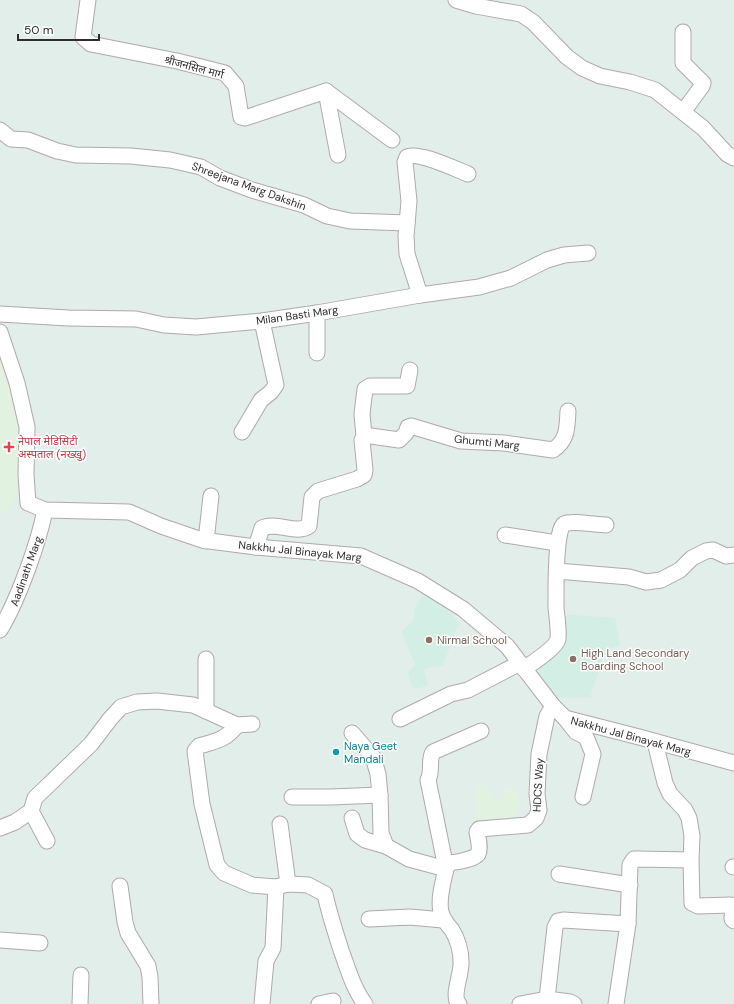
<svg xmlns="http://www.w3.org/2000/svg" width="734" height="1004" viewBox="0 0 734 1004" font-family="'DM Sans','Noto Sans Devanagari',sans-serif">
	<rect width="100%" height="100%" fill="#e1eee9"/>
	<!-- education -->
	<g fill="#d3eee5">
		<path d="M423,594L445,607L461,625H458L443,665L424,669L428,686L413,689L408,673L415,664L402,632L414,619L415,608Z"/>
		<path d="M557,614L615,618L620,646L606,649L590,697L552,698L534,669L560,642Z"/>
	</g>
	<!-- medical -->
	<g fill="#e1f3e0">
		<path d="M0,347L5,363L16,411L22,483L10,509L0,512Z"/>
		<path d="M487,785L494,799L500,803L506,789L517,787L519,805L515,816L478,820L476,787Z"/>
	</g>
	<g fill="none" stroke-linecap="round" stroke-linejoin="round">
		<!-- minor casing -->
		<g stroke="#b2a8a9" stroke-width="17">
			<g id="minor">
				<path d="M88,0L83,37L91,44L177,61L225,73L236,86L241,117L245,118L326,91L392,140"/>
				<path d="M456,0L476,6L521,14L533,22L567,57L582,68L600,76L630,82L655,90L703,128L727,154L734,158"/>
				<path d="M326,91L338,155"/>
				<path d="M683,112L702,86L703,83L683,63V32"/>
				<path d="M0,130L11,139L28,140L57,151L76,155L131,156L170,160L201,167L220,178L252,190L304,205L327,216L350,221L407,223"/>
				<path d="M420,295L407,254L406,236L409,201L405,162L407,157C418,151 455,169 468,174"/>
				<path d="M0,314L68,318L136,319L164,325L196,327L262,321L317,313L420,295L479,287L511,278L547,260L564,255L588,253"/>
				<path d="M0,332L17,383L27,427L26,475L28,503L45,510L129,512L161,526L202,540L256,547L361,556L418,581L463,609L507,646L553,706L565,718L639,737L734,763"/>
				<path d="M317,353V313"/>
				<path d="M242,432L261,400L271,392L276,385L262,321"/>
				<path d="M364,436L362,414L365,389L370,386H407L410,370"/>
				<path d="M505,535L557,543"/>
				<path d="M206,541L211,496"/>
				<path d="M256,547L262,528C276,521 297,535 309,526L312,497L318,491L357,479L364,475L365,470L362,440L364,436H371L399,440L406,433L408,427L411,426L461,441L504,443L553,450C568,440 567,427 568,411"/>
				<path d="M557,571L629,577L646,582L661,580L680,570L692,558L706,551L713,550L726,556L734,555"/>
				<path d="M0,630C12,610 20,590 28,568C35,549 41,530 45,510"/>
				<path d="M206,659V711"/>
				<path d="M524,669C532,663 556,648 558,639C559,631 557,617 556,608C556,596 555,529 564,524C572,520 596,525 606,525"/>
				<path d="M565,718L576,732L586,737L593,754L583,797"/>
				<path d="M400,719L451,694L468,690L520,663"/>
				<path d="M237,725C226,740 216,741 199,746L195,751L202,804L217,865L224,873L252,885L276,887L288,884L308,885L325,894C329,913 335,931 341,950C348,969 353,988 365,1004"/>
				<path d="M352,733L373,757L378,774L380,795L381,833L386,846L409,859L446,869"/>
				<path d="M655,742L665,783L670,794L685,810L689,818L692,836L691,860L692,903L698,906L731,905L733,907L732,919L734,921"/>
				<path d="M292,797H331L380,795"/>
				<path d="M352,818L357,834L365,840L386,846"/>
				<path d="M280,824L288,884"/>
				<path d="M0,828L15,822L31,811"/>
				<path d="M47,841L31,811L35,798L91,744L110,719L121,707L137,702L157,701L193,705L237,725L252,724"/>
				<path d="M445,863C452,863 474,860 478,854C481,848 478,838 477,832L479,829L528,825L536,818L539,810L537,794L539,754L547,716L553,706"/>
				<path d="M733,867H734"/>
				<path d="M559,874L630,885"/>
				<path d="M120,886L125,922L128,933L148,966L150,977L151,1004"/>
				<path d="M369,919L410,917L443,920"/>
				<path d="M0,940L40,943"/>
				<path d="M80,1004L81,975"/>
				<path d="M262,1004L266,961L273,948L276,887"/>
				<path d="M319,1004L333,1001"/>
				<path d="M459,1004C451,996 462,974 461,962C461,951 458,940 452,930C447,924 443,920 441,912C438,899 443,882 446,869L445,863L428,780C433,771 428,760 433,752L481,731"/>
				<path d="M520,1004L547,999"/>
				<path d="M574,1004L570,1002L547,999L555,927L558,921L563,920L628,924"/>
				<path d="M616,1004L628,924L630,865L634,859H638L691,860"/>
			</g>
		</g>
		<!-- minor -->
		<use href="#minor" stroke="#fff" stroke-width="15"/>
	</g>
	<!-- markers -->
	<path fill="#e0444e" stroke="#fff" stroke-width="1.5" d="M7 441h4v4h4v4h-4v4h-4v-4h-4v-4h4z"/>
	<g fill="#8d6e63" stroke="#fff" stroke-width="1.5">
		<circle cx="429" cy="640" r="4"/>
		<circle cx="573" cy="659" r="4"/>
	</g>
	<circle fill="#0f9aa8" stroke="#fff" stroke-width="1.5" cx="336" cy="752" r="4"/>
	<g text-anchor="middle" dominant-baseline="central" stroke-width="3" stroke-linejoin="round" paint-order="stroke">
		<!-- street labels -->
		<g font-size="11" fill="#2e2e2e" stroke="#fff">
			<text transform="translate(194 67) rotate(15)">श्रीजनसिल मार्ग</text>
			<text transform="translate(249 186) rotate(20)">Shreejana Marg Dakshin</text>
			<text transform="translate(297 315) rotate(-8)">Milan Basti Marg</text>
			<text transform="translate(487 442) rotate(6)">Ghumti Marg</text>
			<text transform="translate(300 551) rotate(6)">Nakkhu Jal Binayak Marg</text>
			<text transform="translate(26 571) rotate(-70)">Aadinath Marg</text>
			<text transform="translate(631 736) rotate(15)">Nakkhu Jal Binayak Marg</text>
			<text transform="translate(538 785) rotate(-87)">HDCS Way</text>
		</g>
		<!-- health labels -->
		<g font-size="11" fill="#be3a42" stroke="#fff" text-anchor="start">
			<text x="18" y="441">नेपाल मेडिसिटी<tspan x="18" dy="13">अस्पताल (नख्खु)</tspan></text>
		</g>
		<!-- education labels -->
		<g font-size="11" fill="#785e54" stroke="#fff" text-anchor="start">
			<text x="437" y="640">Nirmal School</text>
			<text x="581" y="653">High Land Secondary<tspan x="581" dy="13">Boarding School</tspan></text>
		</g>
		<!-- culture labels -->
		<g font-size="11" fill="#0d838f" stroke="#fff" text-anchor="start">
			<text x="344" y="746">Naya Geet<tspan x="344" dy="13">Mandali</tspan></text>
		</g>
	</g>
	<!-- scale -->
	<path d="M18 34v6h81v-6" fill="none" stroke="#2e2e2e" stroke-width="2"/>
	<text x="24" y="34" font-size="12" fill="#2e2e2e" stroke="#ffffff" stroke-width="3" paint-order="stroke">50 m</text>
</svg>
